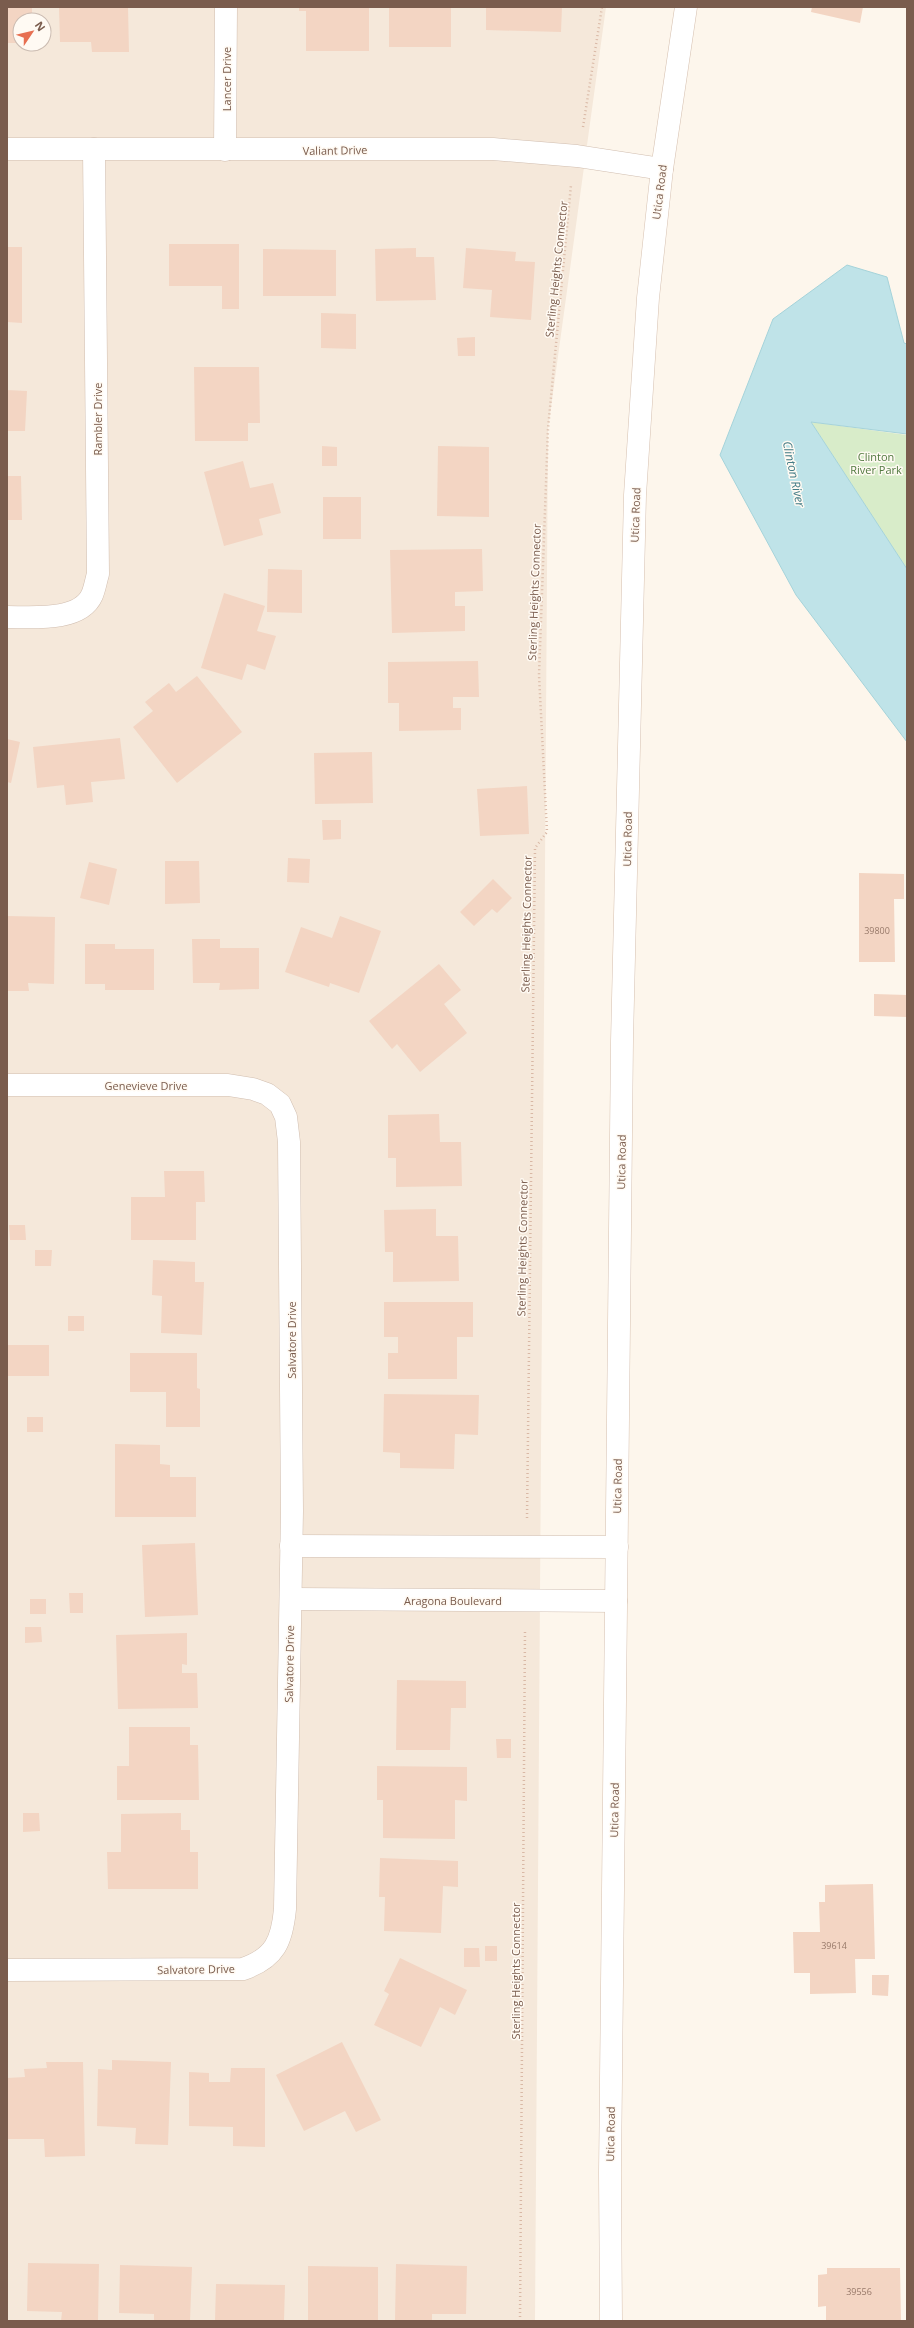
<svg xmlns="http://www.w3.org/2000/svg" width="914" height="2328" viewBox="0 0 914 2328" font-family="'Open Sans',sans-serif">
	<rect width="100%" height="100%" fill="#fdf6ec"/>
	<!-- residential -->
	<path fill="#f5e8da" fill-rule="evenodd" d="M7,7H606L548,429L535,2321H7ZM20,20H44V44H20Z"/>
	<!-- green -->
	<path fill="#d8ecc9" d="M811,422L907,435V569Z"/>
	<!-- water -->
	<path fill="#bfe3e8" stroke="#a5d3da" d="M847,265L887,277L904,343L907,344V434L811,422L907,569V742L796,595L720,455L773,319Z"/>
	<!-- building -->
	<g fill="#f3d5c3">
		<path d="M7,7H32V20H20V43H7Z"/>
		<path d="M59,7H128L129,52H92L91,42H60Z"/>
		<path d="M299,7H369V51H306V11H299Z"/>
		<rect x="389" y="7" width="62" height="40"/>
		<path d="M486,7H562L561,32L486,30Z"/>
		<path d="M812,7H863L860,23L811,12Z"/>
		<path d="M169,244H239V309H222V286H169Z"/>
		<path d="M7,247H22V323L7,322Z"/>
		<path d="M416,248V257H434L436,300L376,301L375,249Z"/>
		<path d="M466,248L516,252L515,261L535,262L531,320L490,317L492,290L463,288Z"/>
		<path d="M263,249L336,250V296H263Z"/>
		<path d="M321,313L356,314V349L321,348Z"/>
		<path d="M475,337V356H458L457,338Z"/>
		<path d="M194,367H259L260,423H248V441H195Z"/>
		<path d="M7,390L27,391L25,431H7Z"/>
		<path d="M322,446L337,447V466H322Z"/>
		<path d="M438,446L489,447V517L437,516Z"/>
		<path d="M243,461L250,488L273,483L281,513L259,519L263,535L224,546L204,472Z"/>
		<path d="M7,476H21L22,520H7Z"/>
		<rect x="323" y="497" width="38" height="42"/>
		<path d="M482,549L483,591L455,592V606H465V631L392,633L390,550Z"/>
		<path d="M268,569L302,570V613L267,612Z"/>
		<path d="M224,593L265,606L257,631L276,636L265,670L247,664L242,680L201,668Z"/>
		<path d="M478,661L479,697H453V708H461V730L399,731V703H388V662Z"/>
		<path d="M197,676L242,732L177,783L133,727L153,711L145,702L169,683L176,692Z"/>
		<path d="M120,738L125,779L91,782L93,802L66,805L64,785L37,788L33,747Z"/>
		<path d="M7,739L20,742L11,783L7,782Z"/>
		<path d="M372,752L373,803L315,804L314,753Z"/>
		<path d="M527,786L529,834L480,836L477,789Z"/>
		<path d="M322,820H341V839L323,840Z"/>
		<path d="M288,858L310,859L309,883L287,882Z"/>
		<path d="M165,861H199L200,903L165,904Z"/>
		<path d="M89,862L117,869L109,905L80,898Z"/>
		<path d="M859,873L904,874V899H894L895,962H859Z"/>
		<path d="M493,879L512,898L497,913L492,909L474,926L460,912Z"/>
		<path d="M7,916L55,917L54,984L28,983L29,991H7Z"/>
		<path d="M340,916L381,931L359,993L330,983L329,987L285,972L301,927L332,938Z"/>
		<path d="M192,939H220V948H259V989L219,990L220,983H193Z"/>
		<path d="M85,944H115V949H154V990H105V984H85Z"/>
		<path d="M439,964L461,990L444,1004L467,1033L420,1072L397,1044L392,1049L369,1021Z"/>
		<path d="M874,994L907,995V1017L874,1016Z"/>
		<path d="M439,1114L440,1142H461L462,1186L396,1187V1158H388V1115Z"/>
		<path d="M164,1171H204L205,1202H196V1240H131V1197H165Z"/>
		<path d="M436,1209V1236H458L459,1281L393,1282V1252H385L384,1210Z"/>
		<path d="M9,1225H25L26,1240H10Z"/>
		<path d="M35,1250H52L51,1266H35Z"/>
		<path d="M153,1260L195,1262V1282H204L202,1335L161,1333L162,1296L152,1295Z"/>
		<path d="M384,1302H473V1337H457V1379H388V1353H398V1337H384Z"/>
		<rect x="68" y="1316" width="16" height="15"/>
		<rect x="8" y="1345" width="41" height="31"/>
		<path d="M130,1353H197V1388L200,1389V1427H166V1392H130Z"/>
		<path d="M384,1394L479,1395L478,1435L455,1434L454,1469L400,1468V1453L383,1452Z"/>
		<rect x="27" y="1417" width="16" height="15"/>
		<path d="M115,1444L160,1445V1464L170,1465V1477H196V1517H115Z"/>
		<path d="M195,1543L198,1615L145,1617L142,1545Z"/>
		<path d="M69,1593H83V1613H70Z"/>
		<rect x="30" y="1599" width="16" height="15"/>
		<path d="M25,1627H41L42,1642L25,1643Z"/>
		<path d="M187,1633V1665L182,1664V1673H197L198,1708L118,1709L116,1635Z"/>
		<path d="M397,1680L466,1681V1708H451L450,1750H396Z"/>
		<path d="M129,1727H190V1745H198L199,1800H117V1766H129Z"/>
		<path d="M496,1739H511V1758H497Z"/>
		<path d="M377,1766L467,1767V1801L455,1800V1839L383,1838V1800H377Z"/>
		<path d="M23,1813H39L40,1831L23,1832Z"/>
		<path d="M181,1813V1830H190V1852H198V1889H108L107,1852H121V1814Z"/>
		<path d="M380,1858L458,1861V1887L443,1886L441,1933L384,1931L385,1897H379Z"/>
		<path d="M873,1884L875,1959H855L856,1993L810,1994V1973H794L793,1932H820L819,1902H825V1885Z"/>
		<rect x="485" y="1946" width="12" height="15"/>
		<path d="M464,1948H479L480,1967H464Z"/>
		<path d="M400,1958L467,1990L455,2015L440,2007L421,2047L374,2025L389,1994L384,1991Z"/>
		<path d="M872,1975H889L888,1996L872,1995Z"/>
		<path d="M342,2042L381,2120L356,2132L345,2111L304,2131L276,2075Z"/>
		<path d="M112,2060L171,2062L168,2145L135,2144L136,2128L97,2126L98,2069L112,2070Z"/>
		<path d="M46,2062H83L85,2156L45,2157L44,2139H7V2078L25,2077L24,2069L47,2068Z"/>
		<path d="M231,2068H265V2147L233,2146V2127L189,2126V2072L209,2073V2082H230Z"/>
		<path d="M28,2263L99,2264L98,2321H61L62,2312L27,2311Z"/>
		<path d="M396,2264L467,2266L466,2314H432V2321H395Z"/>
		<path d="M120,2265L192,2267L190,2321H154V2314L119,2313Z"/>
		<path d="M308,2266L378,2267V2321H308Z"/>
		<path d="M827,2268H900L901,2321H826V2306L818,2307V2275L827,2274Z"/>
		<path d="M216,2284L285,2285L284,2321H215Z"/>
	</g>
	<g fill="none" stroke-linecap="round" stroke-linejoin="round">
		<!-- street casing -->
		<g stroke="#d1beb0" stroke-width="23">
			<g id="street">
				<path d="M7,149H493L577,156L662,169"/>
				<path d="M225,150L226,7"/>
				<path d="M7,617C32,617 80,622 92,595C95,588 96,580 98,574L94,149"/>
				<path d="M7,1085H228L253,1089L267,1094L280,1104L286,1117L289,1142L292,1511L285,1909C282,1941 275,1958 243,1969L7,1970"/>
				<path d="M291,1546L617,1547"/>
				<path d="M291,1599L616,1601"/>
			</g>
		</g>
		<!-- secondary casing -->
		<g stroke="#d6c0b0" stroke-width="23">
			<path id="secondary" d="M611,2321L610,2173L622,1041L635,495L648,298L662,169L686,7"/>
		</g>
		<!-- path -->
		<g stroke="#d9b8a5" stroke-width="2.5" stroke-dasharray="1 3" stroke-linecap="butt">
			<path d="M583,127L602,7"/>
			<path d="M527,1518L535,848L547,832L539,675L548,429L571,185"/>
			<path d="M520,2321L525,1629"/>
		</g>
		<!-- street -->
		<use href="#street" stroke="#fff" stroke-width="22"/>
		<!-- secondary -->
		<use href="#secondary" stroke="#fff" stroke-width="22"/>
	</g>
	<g text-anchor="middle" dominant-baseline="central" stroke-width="3" stroke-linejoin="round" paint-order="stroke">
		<!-- number labels -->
		<g font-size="9" fill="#987a6a">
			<text x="877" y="930">39800</text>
			<text x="834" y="1945">39614</text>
			<text x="859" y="2291">39556</text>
		</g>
		<!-- street labels -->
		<g font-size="11" fill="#7a5c4d" stroke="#fffaf3">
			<text transform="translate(226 79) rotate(-90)">Lancer Drive</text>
			<text transform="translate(335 150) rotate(-1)">Valiant Drive</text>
			<text transform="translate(659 192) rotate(-83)">Utica Road</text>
			<text transform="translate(556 269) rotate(-84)">Sterling Heights Connector</text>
			<text transform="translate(97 419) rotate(-90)">Rambler Drive</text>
			<text transform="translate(635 515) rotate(-88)">Utica Road</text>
			<text transform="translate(534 592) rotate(-88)">Sterling Heights Connector</text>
			<text transform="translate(627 839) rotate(-89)">Utica Road</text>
			<text transform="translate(526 924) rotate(-89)">Sterling Heights Connector</text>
			<text x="146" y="1085">Genevieve Drive</text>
			<text transform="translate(621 1162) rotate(-89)">Utica Road</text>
			<text transform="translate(522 1248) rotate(-89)">Sterling Heights Connector</text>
			<text transform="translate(291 1340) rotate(-90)">Salvatore Drive</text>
			<text transform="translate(617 1486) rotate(-89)">Utica Road</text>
			<text x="453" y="1600">Aragona Boulevard</text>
			<text transform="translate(289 1664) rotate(-89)">Salvatore Drive</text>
			<text transform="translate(614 1810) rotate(-89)">Utica Road</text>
			<text transform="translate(196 1969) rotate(-1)">Salvatore Drive</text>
			<text transform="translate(515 1971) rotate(-90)">Sterling Heights Connector</text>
			<text transform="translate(610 2134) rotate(-89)">Utica Road</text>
		</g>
		<!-- park labels -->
		<g font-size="11" fill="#537a41" stroke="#fffaf3">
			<text x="876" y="456">Clinton<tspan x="876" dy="13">River Park</tspan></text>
		</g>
		<!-- water labels -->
		<g font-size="12" font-style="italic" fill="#437c86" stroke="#fffaf3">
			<text transform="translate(794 474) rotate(78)">Clinton River</text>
		</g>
	</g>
	<!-- border -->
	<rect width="914" height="2328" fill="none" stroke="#7a5c4d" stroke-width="16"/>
	<!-- north arrow -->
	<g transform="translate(32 32) rotate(55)"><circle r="19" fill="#fffaf3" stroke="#cabbb1"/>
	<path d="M0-3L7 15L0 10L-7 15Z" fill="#e76f51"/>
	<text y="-6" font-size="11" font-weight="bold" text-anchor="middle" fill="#7a5c4d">N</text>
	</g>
</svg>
